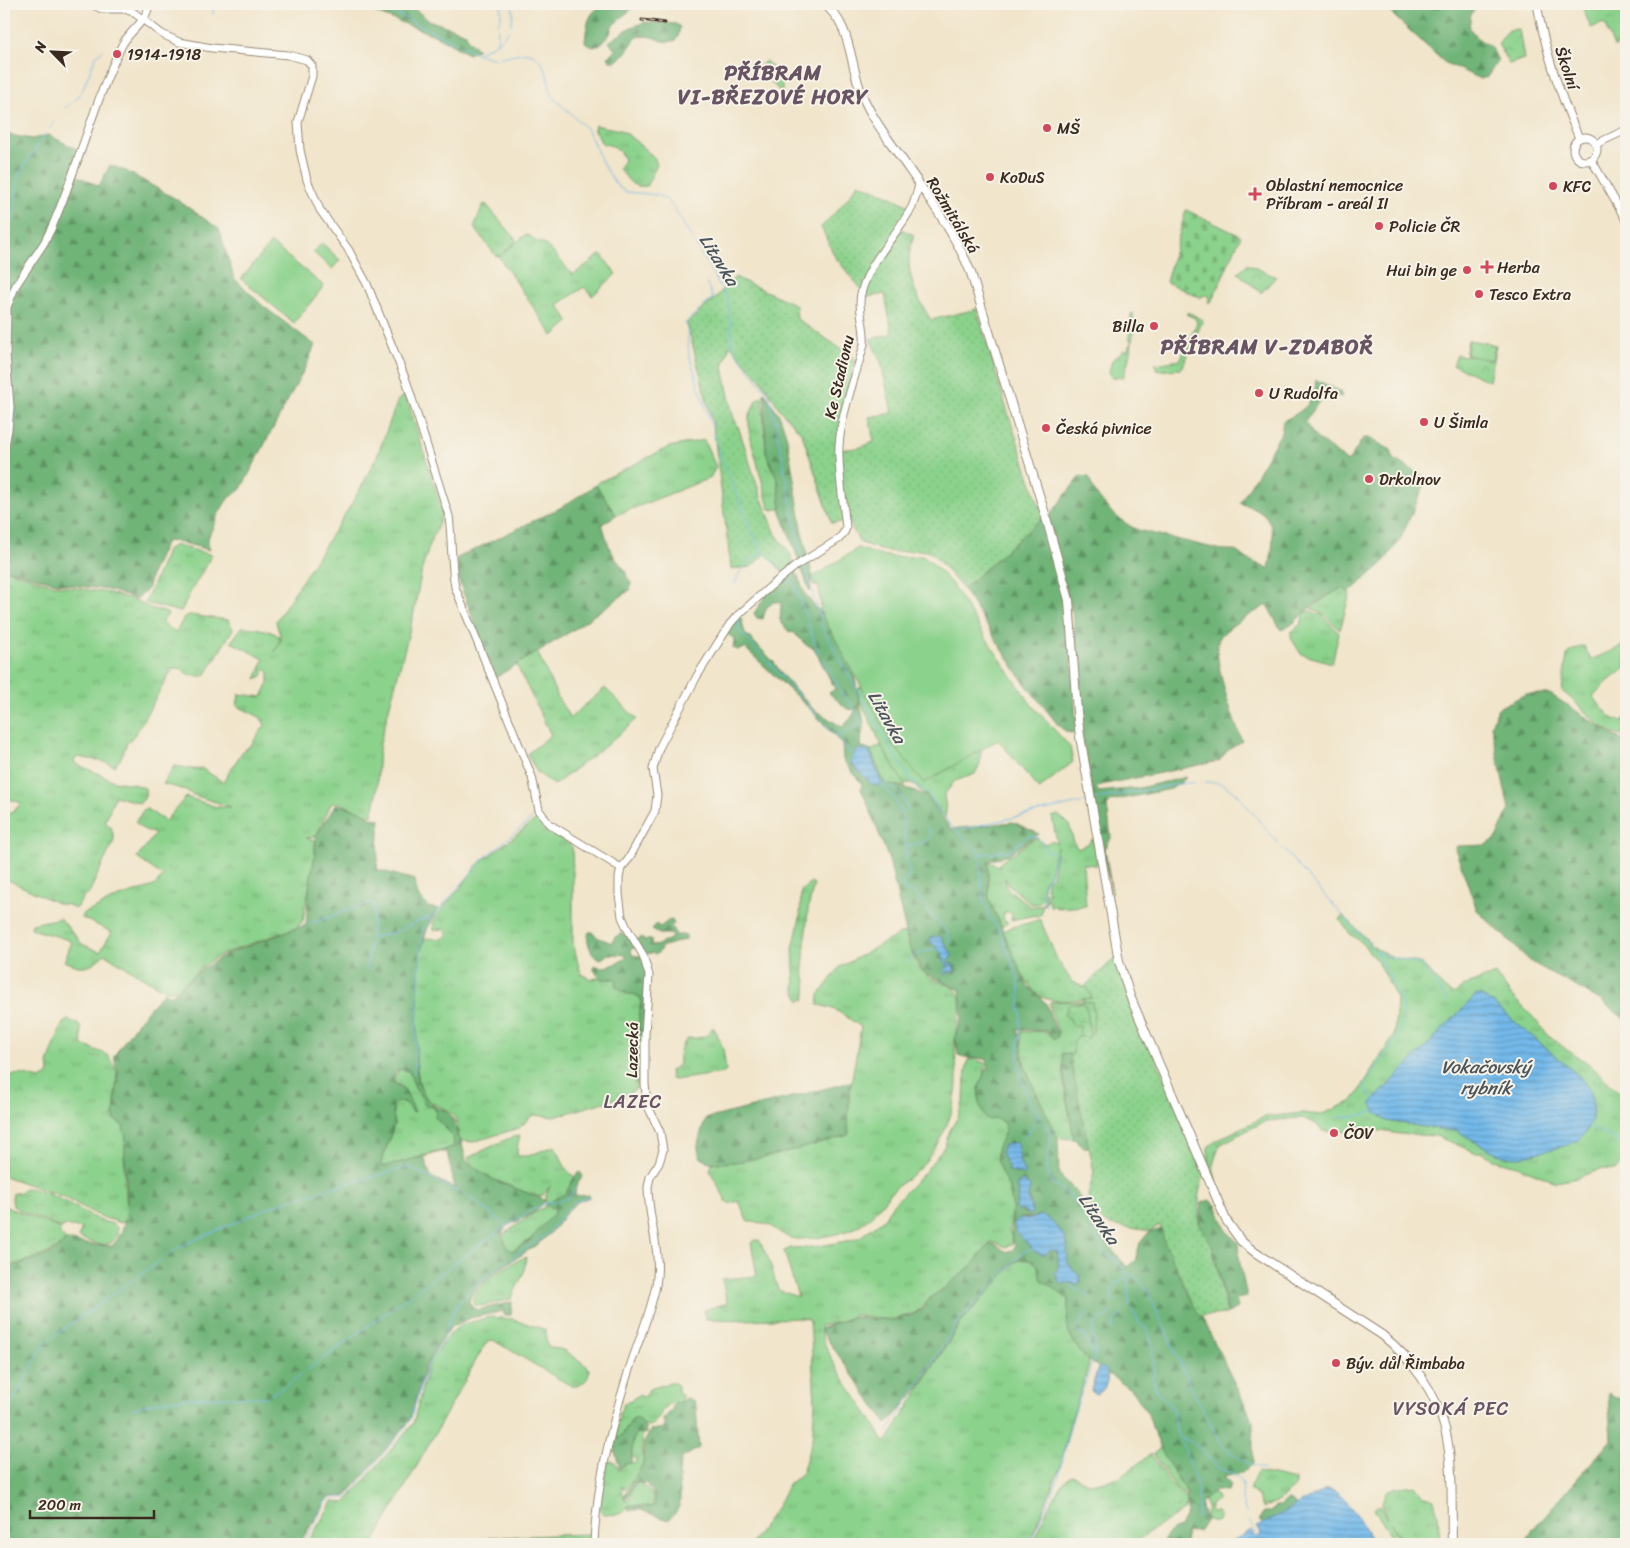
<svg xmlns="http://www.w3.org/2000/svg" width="1630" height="1548" viewBox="0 0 1630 1548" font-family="Sriracha,sans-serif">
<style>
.grass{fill:url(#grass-tufts);stroke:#637e55;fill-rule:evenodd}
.forest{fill:url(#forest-firs);stroke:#566f4b;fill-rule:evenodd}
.wetland{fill:url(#wetland-marsh);stroke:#637e55}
.cemetery{fill:url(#cemetery-stones);stroke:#637e55}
.park{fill:url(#park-crowns);stroke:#637e55}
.garden{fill:url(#garden-dots);stroke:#637e55}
.pitch{fill:#8bd28c;stroke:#637e55}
.water{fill:url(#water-rules);stroke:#577284}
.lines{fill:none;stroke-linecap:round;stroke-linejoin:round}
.stream{stroke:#73b9ea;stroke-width:1}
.secondary-casing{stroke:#968874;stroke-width:9}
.primary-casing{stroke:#968874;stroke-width:10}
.secondary{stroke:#fff;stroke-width:7}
.primary{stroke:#fff;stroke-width:8}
.rail-casing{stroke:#3b2a1e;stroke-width:3}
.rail{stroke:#f7f3e8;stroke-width:1;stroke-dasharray:4;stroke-linecap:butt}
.poi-dot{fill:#d1495b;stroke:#f7f3e8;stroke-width:2}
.labels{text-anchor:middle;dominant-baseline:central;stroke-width:4;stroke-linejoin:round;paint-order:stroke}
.poi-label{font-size:16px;fill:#3b2a1e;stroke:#f7f3e8;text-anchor:start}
.street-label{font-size:16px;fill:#3b2a1e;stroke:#f7f3e8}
.water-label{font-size:18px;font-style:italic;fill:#4c555b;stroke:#f7f3e8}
.quarter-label{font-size:19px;letter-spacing:1px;fill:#685462;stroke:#f7f3e8}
.district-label{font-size:21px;font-weight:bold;letter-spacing:1px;fill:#685462;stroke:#f7f3e8}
</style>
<defs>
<pattern id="grass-tufts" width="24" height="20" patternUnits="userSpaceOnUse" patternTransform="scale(1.25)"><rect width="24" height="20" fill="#8bd28c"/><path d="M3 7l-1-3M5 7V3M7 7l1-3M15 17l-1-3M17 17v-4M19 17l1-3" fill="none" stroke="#79b478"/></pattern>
<pattern id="forest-firs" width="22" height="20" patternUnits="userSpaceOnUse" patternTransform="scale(1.25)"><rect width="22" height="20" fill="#70b478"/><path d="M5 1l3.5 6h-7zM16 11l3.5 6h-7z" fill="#5d9362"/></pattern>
<pattern id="wetland-marsh" width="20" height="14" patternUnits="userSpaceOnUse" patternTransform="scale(1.25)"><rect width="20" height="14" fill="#8bd28c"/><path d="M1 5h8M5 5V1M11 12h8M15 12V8" fill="none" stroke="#79b478"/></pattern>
<pattern id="cemetery-stones" width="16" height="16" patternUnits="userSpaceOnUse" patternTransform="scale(1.25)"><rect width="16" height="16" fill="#8bd28c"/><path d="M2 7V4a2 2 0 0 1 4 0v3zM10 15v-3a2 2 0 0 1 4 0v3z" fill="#79b478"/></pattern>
<pattern id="park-crowns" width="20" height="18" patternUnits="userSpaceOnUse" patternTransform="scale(1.25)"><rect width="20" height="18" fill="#8bd28c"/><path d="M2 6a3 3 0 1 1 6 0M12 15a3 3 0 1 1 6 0" fill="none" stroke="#79b478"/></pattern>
<pattern id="garden-dots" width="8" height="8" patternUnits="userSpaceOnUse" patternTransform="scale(1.25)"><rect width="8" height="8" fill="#8bd28c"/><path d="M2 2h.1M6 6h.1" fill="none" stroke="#79b478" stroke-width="1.8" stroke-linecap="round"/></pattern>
<pattern id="water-rules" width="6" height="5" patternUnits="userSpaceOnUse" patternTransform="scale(1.25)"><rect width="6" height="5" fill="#73b9ea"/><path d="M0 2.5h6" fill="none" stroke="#6097bd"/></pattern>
</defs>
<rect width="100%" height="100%" fill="#f7f3e8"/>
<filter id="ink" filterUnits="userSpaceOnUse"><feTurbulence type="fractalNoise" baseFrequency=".02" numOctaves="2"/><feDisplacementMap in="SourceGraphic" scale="10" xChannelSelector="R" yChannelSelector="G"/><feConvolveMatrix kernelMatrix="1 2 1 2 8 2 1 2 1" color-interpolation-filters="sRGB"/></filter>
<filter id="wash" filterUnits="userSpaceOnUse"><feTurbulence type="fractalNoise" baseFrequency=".0096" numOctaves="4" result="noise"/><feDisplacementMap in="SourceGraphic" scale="20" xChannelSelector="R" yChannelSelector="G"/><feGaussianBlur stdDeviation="1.12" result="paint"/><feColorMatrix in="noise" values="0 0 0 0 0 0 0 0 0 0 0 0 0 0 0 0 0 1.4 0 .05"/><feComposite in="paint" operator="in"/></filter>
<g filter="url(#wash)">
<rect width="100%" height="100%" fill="#f1e5cb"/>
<g class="grass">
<path d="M1581 4H1606L1608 7 1617 4H1626V33L1621 35 1624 43 1614 47 1604 23 1591 28Z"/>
<path d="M595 125 620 130 626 133 654 157 657 164 647 186C629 188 630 180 619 169L624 160C619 148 615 145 602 144L594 128Z"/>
<path d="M486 204 515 238 516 241 501 255 496 256 474 227 483 205Z"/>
<path d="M525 235 530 236 537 242 543 243 552 251 573 275 601 254 616 274 592 296 584 287 558 305 569 322 553 336 499 257Z"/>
<path d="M1188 312 1203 320 1183 366 1180 369 1157 371 1155 364 1180 360 1197 323 1195 318 1188 315Z"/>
<path d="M1133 313C1135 336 1130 357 1123 378L1112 377 1109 372 1112 360 1124 350 1127 351 1132 340 1129 339 1131 314Z"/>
<path d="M403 396 407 399 409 405 442 510 441 519 431 541 422 569 413 617 380 743C376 766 380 792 372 814L369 815 337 802 331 804 316 836 306 838 315 840V855L303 921 298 927 225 953 211 961 194 974 178 989 165 991 105 954 90 966H78L64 961 72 942C59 935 42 934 31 928L32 924 60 918 82 944 100 952 112 932 82 918 83 914 119 897 154 886 163 876 137 858 155 834 143 829 135 822 145 808 165 821 186 797 217 807H231L193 795 186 790 163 784 174 766C184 766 191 771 201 768L223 782 242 752 251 745 265 725 260 717 237 706 239 694 262 697 269 682V673L265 668 262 676 256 679 264 659 231 642 242 627C252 627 271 630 279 636L280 640 275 652C285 634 279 638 276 621L349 508 364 482 377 456 398 400Z"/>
<path d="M762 396 766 453 777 478 781 508 773 510 769 508 749 432V417L756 400Z"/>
<path d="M704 440 716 467 710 478 616 515 596 485 597 483 669 447Z"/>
<path d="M176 545 212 555 190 593 181 612 145 603 168 549Z"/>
<path d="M4 569 54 585 110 593 137 601 148 607 167 613 168 615 161 622 176 632 185 616 190 615 228 620 233 629 205 676C199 676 191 676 187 673 180 669 179 667 171 671L136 733 127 743 120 760 114 766 105 762 78 757 74 760 75 763 114 781 133 784 145 788C146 794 145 799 140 803L115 796 105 822 111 827 114 838 113 845 107 855 88 895 84 896 78 906 74 909 69 905 59 904 8 880 4 881V802H5V807L11 814 21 803 13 800H4Z"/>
<path d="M1343 587 1350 594 1340 630C1331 622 1323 611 1311 609L1326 597Z"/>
<path d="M1308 611 1322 615 1339 633 1332 663 1301 654 1291 638V632L1301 624 1304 614Z"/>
<path d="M1626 644V667C1618 674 1598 688 1593 697L1610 716 1614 719 1622 721 1626 718V737C1602 734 1582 706 1563 692L1562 690 1567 655 1573 650 1584 646 1591 660Z"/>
<path d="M537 651 558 698 570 718 605 688 637 719 608 744 554 785 537 772 527 754 551 735 516 664Z"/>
<path d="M863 686 981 751 980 764 975 774 955 781 944 795 946 811 945 818 926 795 911 783 901 784 889 766 883 748 857 694 858 689Z"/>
<path d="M1058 815 1069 824 1074 843 1078 849 1089 843 1093 838 1097 865 1083 864 1086 906 1056 908V906H1050L1049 900 1048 899 1042 907 1041 914 1036 917V915L1011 920 1012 914 1010 912H1005L1003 917 1004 920 1008 922 1002 927 989 900 988 862 1000 866 999 864 1002 861 1032 840 1037 838 1045 844 1051 841 1057 843 1052 817ZM1057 847 1052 876 1048 880 1046 887 1049 893 1042 905 1031 907 1006 887 1005 878 1008 884 1031 904C1039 905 1043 900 1047 893L1042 888 1045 880 1049 876Z"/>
<path d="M537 819 550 832 569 844 572 847 573 877V943L581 974 591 979 611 976 643 995 638 1083 636 1089 624 1096 554 1117 533 1115 519 1128 473 1142 463 1141 458 1138C457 1133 458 1127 457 1122 451 1106 431 1108 423 1093 419 1086 418 1075 417 1067 414 1047 417 1025 418 1005 419 984 416 958 424 939 434 936 440 944 447 935V931L444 929 434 930 433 922 442 909 461 887 477 865Z"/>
<path d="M811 882 814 884 808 909 803 969C806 979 808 988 805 999L800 1001 795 990 793 949 800 917 801 891Z"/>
<path d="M1343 915 1376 949 1393 957 1422 964 1445 989 1453 994 1458 991 1464 986 1495 974 1511 995 1532 1016 1545 1032 1567 1050 1589 1064 1623 1096 1626 1106V1153C1620 1158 1621 1165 1616 1170L1601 1169 1573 1179 1556 1182 1517 1166 1493 1160 1483 1152H1474L1436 1136 1400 1134 1374 1130 1338 1132 1322 1131 1316 1124 1302 1118 1266 1121 1254 1127 1223 1143 1218 1149 1213 1165 1216 1182C1209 1170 1208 1161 1208 1147L1217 1140 1264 1117 1303 1113 1320 1115 1353 1101 1394 1035 1397 999 1377 961 1360 941 1350 934 1340 920ZM1476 995 1493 1004 1579 1076 1589 1089 1592 1098 1502 1156 1470 1139 1457 1130H1445L1387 1121 1375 1111 1457 1015Z"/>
<path d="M1040 919 1057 959 1072 982 1087 988 1092 998C1077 999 1056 1004 1042 997 1026 990 1010 948 1003 931 1016 924 1027 925 1040 919Z"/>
<path d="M906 933C909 949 916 970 931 978 939 982 947 984 954 988 968 1001 955 1024 955 1039 954 1057 959 1075 956 1093 952 1120 937 1150 918 1170 909 1178 899 1184 891 1193 880 1204 872 1220 856 1227 841 1235 814 1239 797 1239 784 1239 777 1228 766 1224 761 1222 753 1223 747 1221L739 1201 728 1204 710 1171 712 1164 768 1157 848 1135 849 1095 861 1027C845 1016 837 1008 818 1005L819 995 840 967 900 934Z"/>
<path d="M1092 1001 1094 1013 1093 1033 1088 1038 1074 1041 1073 1055 1062 1053 1064 1086 1074 1139 1058 1138C1043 1106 1018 1067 1021 1031L1046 1032 1054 1039 1058 1037C1058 1024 1049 1010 1050 1002Z"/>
<path d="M68 1020C88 1026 78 1031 83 1045L108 1055 117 1070 114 1119 123 1126 126 1137 124 1168 127 1213 124 1222 121 1223 101 1217 64 1197 4 1176V1078C17 1071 27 1076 40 1079L48 1075 49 1071 48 1063 60 1030 63 1023Z"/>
<path d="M712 1028H714L723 1048 726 1071 724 1073 674 1080 671 1079 670 1071 679 1065C678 1053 680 1047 688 1038H698L708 1035Z"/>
<path d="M973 1059 985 1063 987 1066 979 1087V1104L1003 1122 1006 1129 997 1150V1161L1006 1179 1010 1193 1013 1210 1009 1230 1013 1242 1012 1245 1005 1247 996 1243H990L973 1264 946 1287 930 1298 922 1308 914 1313 892 1320 855 1315 840 1322 820 1326C825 1363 867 1406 884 1442L887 1441 961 1322 1015 1262C1022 1259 1030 1258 1037 1264L1059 1292 1068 1299 1067 1329 1079 1351 1088 1360 1089 1365 1069 1427 1061 1465 1030 1541 1028 1544H751L777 1507 788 1485 802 1473 812 1440 815 1403 810 1322 808 1319 802 1318 745 1320 705 1319 704 1310 727 1303 722 1279 757 1276 751 1243 755 1240H759L769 1260 778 1290 798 1297 784 1251 791 1248 814 1247 852 1240 860 1237 884 1219 892 1205 924 1173 944 1147 950 1130 958 1117 964 1099 965 1078 968 1060Z"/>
<path d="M400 1069 409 1071 415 1087 426 1105 433 1106 443 1126 453 1136 454 1146 445 1150 386 1167 382 1166 381 1163 394 1125 393 1106 397 1102H405L413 1113 401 1086 395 1084 393 1079Z"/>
<path d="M520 1135 518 1143 517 1154 519 1156H528L554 1146C564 1158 561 1168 576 1178 564 1198 552 1219 535 1236 528 1242 519 1246 512 1251L507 1248 503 1239 505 1233C519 1225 530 1214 545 1207L546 1195 550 1186 542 1196H536C518 1189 474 1177 468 1158L507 1139Z"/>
<path d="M25 1188C47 1189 77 1209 97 1219 104 1223 113 1222 118 1228 117 1232 116 1237 114 1240 106 1250 87 1241 78 1237L82 1229 67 1226 62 1228 21 1211 13 1206 12 1199 13 1193 21 1192Z"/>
<path d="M4 1206 61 1229 60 1234 66 1240C47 1259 27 1259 4 1268Z"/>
<path d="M526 1257 524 1272 511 1299 481 1306 474 1305C469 1286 511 1263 526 1257Z"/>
<path d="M490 1317 512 1319 544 1329 546 1330V1342L548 1346C553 1349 558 1348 563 1350 571 1354 577 1359 584 1364 586 1366 588 1366 589 1369 591 1379 580 1388 571 1386L493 1340 488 1341 483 1348 373 1544H307L333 1501 344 1503 347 1501 413 1424 429 1362 447 1338 453 1331 461 1325Z"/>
<path d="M670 1383H675L678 1386V1392L682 1395 681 1402 668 1404C658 1413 653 1439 638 1418H633L621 1436 619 1438 616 1436 619 1414 624 1404 639 1395 643 1397 646 1396 649 1389Z"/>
<path d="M640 1432C644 1437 642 1441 642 1447 641 1452 644 1457 643 1463 641 1473 632 1482 625 1489L621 1486 625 1501 629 1500C630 1493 633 1487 639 1482L653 1494V1506L649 1507 630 1505 620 1514 604 1515 601 1512 600 1508 607 1462 614 1461 620 1470 625 1464 636 1462V1459L633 1458C630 1450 632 1435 640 1432Z"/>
<path d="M1161 1447 1167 1461 1186 1491V1496L1174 1486 1153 1453Z"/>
<path d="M1151 1454 1171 1485 1186 1498 1188 1502 1184 1511 1149 1532 1134 1544H1034C1039 1528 1057 1481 1072 1475L1090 1484 1119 1478Z"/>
<path d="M1259 1472 1291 1479 1295 1480V1486L1280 1500 1263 1508 1258 1496 1249 1490 1256 1474Z"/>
<path d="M1415 1485 1423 1496 1434 1500 1438 1515 1440 1544H1432L1433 1540 1429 1538 1427 1539 1426 1542 1429 1544H1404L1390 1522 1402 1544H1396L1374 1509 1379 1505 1386 1518H1387L1381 1504 1386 1492 1393 1488Z"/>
<path d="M1213 1490 1214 1494 1217 1496 1218 1500 1213 1503 1209 1509 1211 1512H1217L1220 1515V1519L1217 1522 1207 1520 1205 1517 1207 1507 1204 1501V1496Z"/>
<path d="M590 1534V1544H485L487 1540 491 1537Z"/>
</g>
<g class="forest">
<path d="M359 4H409L428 20 466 33 467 38 478 49 468 54 437 36 379 14Z"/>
<path d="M605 4H637L612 26 610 34 600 45 593 47 585 42C587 25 587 12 605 4Z"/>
<path d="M1381 4H1426L1433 8 1443 4H1482L1471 13 1469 28 1480 40 1492 48 1498 61 1487 77 1480 79 1444 62Z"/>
<path d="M646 22 676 24 680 27 678 37 675 41C671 41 666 42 662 41 652 37 648 35 637 37L623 56 616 61H610L608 57 615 49 609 42 631 27Z"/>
<path d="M4 134 32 139 49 135 78 150 71 173 99 186 110 165 126 171 176 199 219 229 234 278 263 306 315 345 307 364 241 489 227 500 219 513 208 538 209 550 180 542 166 541 152 572 147 590 136 599 109 590 56 583 4 568Z"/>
<path d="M1316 380 1340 391 1342 397 1326 394 1322 397 1305 422 1315 437 1348 462 1363 438H1369L1391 450 1394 459 1427 479 1400 540 1382 564 1349 593 1343 588C1330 593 1317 602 1306 611 1296 620 1294 625 1281 630L1267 605C1253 614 1230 624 1220 637 1209 652 1235 724 1242 741L1227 751 1219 761 1101 785 1096 788 1099 792 1139 788 1186 777 1183 781 1171 789 1111 801 1107 806 1111 838 1105 849 1112 894 1106 868 1082 736 1074 620 1049 521 1050 515 1080 476 1089 477C1094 499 1118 521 1138 530L1222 550H1234L1249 560 1269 569C1272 551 1278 526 1262 513 1256 508 1247 506 1240 503L1281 433 1283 421C1303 411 1315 403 1316 380Z"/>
<path d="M764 392 780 416 787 438 804 540 812 574 810 592 780 509 781 508 777 478 766 453Z"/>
<path d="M596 485 616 515 602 524 609 546 615 558 625 570 627 577 631 583 630 590 570 632 495 678 459 581 457 558 560 508Z"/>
<path d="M1043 517 1067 598 1077 732C1070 735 1065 731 1059 726L1023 681 963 589Z"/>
<path d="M794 566 805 594 832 628 853 670 864 723 860 746 872 750 886 783 926 795 951 829 1013 822 1039 834 1008 854 988 862 989 899 1027 985 1046 1003 1058 1036 1054 1039 1047 1031 1017 1029 1022 1048 1024 1066 1058 1138 1059 1174 1074 1189 1103 1231 1115 1253 1127 1267 1135 1261 1140 1243 1149 1232 1163 1229 1194 1301 1253 1421V1464L1242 1473 1223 1477 1230 1484 1228 1491 1215 1490 1202 1502 1201 1509 1206 1520 1199 1531 1187 1532 1185 1544H1170L1171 1542 1163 1540 1173 1529 1180 1527 1187 1513V1492L1167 1461 1154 1433 1148 1414 1133 1391 1088 1360 1079 1351 1067 1329 1068 1299 1043 1281 1040 1277 1038 1266 1033 1261 1022 1259 1010 1264 1002 1277 961 1322 917 1390 887 1424 820 1329 852 1317 892 1320 912 1315 923 1309 930 1298 946 1287 973 1264 984 1250 991 1244 996 1245 1007 1252 1013 1250 1015 1246C1009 1234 1012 1224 1012 1211 1013 1205 1011 1198 1010 1192 1007 1182 997 1166 997 1159 996 1148 1002 1139 1006 1129L1003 1122 997 1119 988 1120C975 1108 976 1080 989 1068L986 1059 968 1058 958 1055 955 1037 962 1017 960 990 923 972 910 949 889 860 867 802 861 789 862 784 843 760 842 744 812 711 745 648 738 650 733 648 734 638 725 633 734 617 741 618 745 633 774 662 782 675 813 709 842 727 851 718 856 710 847 709 829 693 835 689 814 648 806 645 793 632 790 633 780 621 781 602H773L766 608 763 619 757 618 754 613 765 597 767 590ZM868 751 881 782 879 786C869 782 862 774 853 766ZM937 936 941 937 952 955 947 962 956 972 953 973 949 971 946 975 944 974 950 965 943 958 942 952 930 942ZM1017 1142 1020 1163 1025 1174 1020 1175 1010 1171 1004 1145ZM1023 1181 1028 1194 1032 1211 1026 1214 1016 1208 1019 1192 1017 1184ZM1037 1216 1048 1218 1051 1223 1061 1231 1065 1239 1068 1263 1080 1277V1282L1076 1285 1068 1282 1060 1283 1056 1276 1059 1266 1057 1251 1050 1250 1039 1253C1022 1238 1021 1243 1022 1217L1032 1218Z"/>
<path d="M1526 694H1550L1626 743V1020L1600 1000 1531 962 1477 910 1455 849 1457 846 1486 845 1496 839 1509 809 1491 725 1498 708Z"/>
<path d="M336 804 361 811 372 818 380 819 377 868 379 870 415 880 417 894 428 907 439 909 427 929 420 954 416 1057C416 1071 418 1092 430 1102 434 1106 438 1108 444 1110 454 1115 456 1127 458 1138L461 1140 466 1161 490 1178 545 1200C537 1214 520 1220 506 1226L502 1234 507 1248 512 1251 528 1242 556 1211 546 1204 565 1194 576 1175 580 1172 583 1176 576 1186 575 1196 589 1195 590 1197C586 1199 580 1200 576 1203 564 1212 557 1228 545 1238 526 1255 475 1278 469 1302L472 1307 477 1310 512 1302 511 1315H504V1311L470 1318 451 1327 440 1342 425 1367 410 1420 346 1496 329 1497 299 1544H4V1271C20 1260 42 1261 57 1249 60 1246 63 1243 66 1240L93 1245 112 1246C139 1217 120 1172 126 1137L123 1126 114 1118 118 1071 114 1056 138 1021 164 992 171 996 194 975 226 954 306 925 310 880 315 855 316 836ZM400 1069 409 1071 415 1087 426 1106 434 1107 436 1110 435 1117 453 1136 454 1146 445 1150 386 1166H382L381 1163 394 1125 393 1106 397 1102H405L414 1113 415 1112 405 1090 395 1084 393 1079 395 1073ZM440 1152H447L455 1188 431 1177 424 1157Z"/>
<path d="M672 920 674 924 671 926 676 935H686V939L661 947 660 951 656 955 652 953 644 954 640 946 631 949 632 955 642 956 646 970 643 1084 635 1083 636 1045 641 998 633 994H627L615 986 617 981 615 979H601L594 970V965C606 970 616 964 626 958V955L609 954 601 959 595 957C590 949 585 941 589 932H593L597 937 612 943 615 937 622 933 633 942 642 937 644 941 652 939 651 944 656 946 672 938 671 934H659L652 929 656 924 660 927 668 921Z"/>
<path d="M1092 1002 1094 1003 1096 1033 1070 1062 1092 1145 1084 1148 1074 1139 1065 1087 1062 1053 1073 1055 1074 1041 1078 1036 1088 1038 1093 1033 1094 1013Z"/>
<path d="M851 1082 849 1095 848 1135C826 1141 711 1178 700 1156 694 1145 703 1130 705 1119Z"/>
<path d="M1209 1200 1216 1205 1227 1231 1238 1243 1240 1264 1247 1297 1236 1299 1238 1308 1228 1313 1214 1252 1199 1226 1202 1203Z"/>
<path d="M1608 1393 1626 1402V1544H1525L1533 1529 1611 1440Z"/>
<path d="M687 1398 694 1401 696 1406 699 1448 682 1458C681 1463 679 1468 679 1473 678 1493 687 1505 668 1520L641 1510H629L628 1506 630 1505 649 1507 655 1505 653 1491 649 1488 646 1483 641 1484 639 1482 634 1485 625 1501 624 1496 643 1464 644 1443 651 1430 665 1428 663 1419 672 1410 674 1403 681 1402 684 1399Z"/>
<path d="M634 1418H638L645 1427 646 1434 637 1433 633 1440 631 1463 625 1464 620 1468 614 1449 611 1451 617 1437 619 1438 621 1436Z"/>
<path d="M1287 1500 1292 1501 1295 1504 1294 1508 1286 1510 1284 1516 1278 1519 1274 1517 1272 1522 1267 1526 1259 1521V1519L1264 1512H1271L1275 1506H1280Z"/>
</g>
<path class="wetland" d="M1076 1003H1083L1087 1010 1090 1035 1082 1050 1079 1042 1080 1025 1073 1026 1070 1018 1064 1015 1068 1005Z"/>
<path class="cemetery" d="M1186 210 1241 236 1211 303 1208 302 1210 297 1205 295 1202 296 1201 298 1166 282Z"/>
<g class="park">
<path d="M1519 29 1524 59 1509 64 1498 44 1508 30Z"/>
<path d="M766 61 782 78V94L759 67Z"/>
<path d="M1247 264 1276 277 1261 293 1238 273Z"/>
<path d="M1468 340 1496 345 1489 381 1453 365 1457 355 1465 356Z"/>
<path d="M881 745 906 787 885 784 871 751Z"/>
</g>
<g class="garden">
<path d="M858 183 892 197 911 207 899 228 914 235C902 267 914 293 931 320L977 309 1007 410 1043 517 963 589 932 553 921 550 895 552 880 550 859 542 849 521 832 523 802 434 781 411 761 380 730 345 723 367 733 416 739 429 760 494 776 534 790 554 795 565 784 573 765 554 751 567 731 569 713 425 687 323 716 297 735 277C755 287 776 295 796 305L797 319 856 359 844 404 835 450 858 448 874 442 869 417 892 413 881 362 870 339 892 334 885 294 861 298 862 290 835 257 821 227C835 213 848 200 858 183Z"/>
<path d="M1115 958 1204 1175 1199 1193V1223L1212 1246 1227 1314 1199 1316 1165 1244 1160 1225 1150 1231 1144 1230 1110 1225 1103 1221 1091 1208 1088 1196 1094 1172 1070 1057 1071 1054H1073L1074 1041 1078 1036 1088 1038 1093 1033 1094 1013 1092 1002H1083V999L1092 998 1086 987V985Z"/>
</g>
<g class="pitch">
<path d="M271 243 324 286 294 323 241 279Z"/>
<path d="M322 243 340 260 332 269 313 252Z"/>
<path d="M1469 340 1495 345 1492 360 1466 355Z"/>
<path d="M858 548 879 555 894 557 922 556 930 561 951 583 992 647 1031 704 1070 747 1073 762 1039 789 998 740 924 783 892 743 819 609 821 608 819 586H814L812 576 816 575Z"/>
</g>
<g class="water">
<path d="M858 749 868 751 870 753 881 782 880 786 873 785 851 764 852 758Z"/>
<path d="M937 936 941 937 951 953 952 956 947 962 953 964 955 973 949 971 946 975 944 974 946 967H949V965L945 963 942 953 930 941 931 938Z"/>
<path d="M1476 995 1482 996 1494 1004 1579 1076 1589 1089 1593 1104 1592 1119 1584 1134 1577 1141 1565 1146 1520 1157 1502 1156 1470 1139 1457 1130H1445L1387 1121 1378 1114 1370 1104Z"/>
<path d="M1018 1142 1020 1163 1025 1174 1022 1175 1010 1171 1001 1153 1004 1145Z"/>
<path d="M1023 1181 1030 1186 1028 1197 1032 1213 1030 1215 1023 1211H1018L1016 1209 1019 1192 1017 1184Z"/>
<path d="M1041 1215 1048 1218 1064 1235 1067 1245 1068 1263 1081 1278 1078 1285 1068 1282 1063 1284 1060 1283 1055 1273 1059 1266 1057 1251 1050 1250 1046 1255C1032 1254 1025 1239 1016 1232L1014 1224C1019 1215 1024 1220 1033 1218 1036 1217 1038 1216 1041 1215Z"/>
<path d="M1100 1367 1106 1369C1110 1378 1106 1390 1097 1394L1092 1392 1091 1390 1098 1368Z"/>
<path d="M1328 1489C1347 1493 1364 1528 1374 1544H1227L1252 1530 1255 1536 1258 1538 1261 1534 1257 1527 1324 1490Z"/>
</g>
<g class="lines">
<g class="stream">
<path d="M377 4 476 53C482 55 488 58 495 58 513 57 530 44 542 63 549 74 548 86 553 97L587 129 604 166 617 186 626 192 658 195 666 199 674 208 728 300 733 349 766 391 770 399 775 419 798 540 803 558"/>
<path d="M213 14V4"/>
<path d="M498 24 501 18V4"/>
<path d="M511 25 513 14 512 4"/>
<path d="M497 43 498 29"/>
<path d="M478 52C490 47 501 42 509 30"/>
<path d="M65 108 79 96 82 91 96 56 103 50"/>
<path d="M49 129 54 122"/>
<path d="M4 240 15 209 18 175 45 134"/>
<path d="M707 284 712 295V299L685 323 687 327 689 355 712 428"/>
<path d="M10 343 11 352"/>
<path d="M713 432 721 458 760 549 783 571"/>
<path d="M4 466 13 434 15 422 11 359"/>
<path d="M804 564 824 631 896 757 915 784 927 793 950 825 978 850 981 863V880L983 900 991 920 999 931 1013 964 1019 984 1021 1015 1018 1059 1020 1074 1029 1100 1049 1131 1051 1139 1047 1163 1048 1173 1052 1183 1068 1194 1074 1200 1088 1220 1106 1254 1117 1261 1127 1274 1130 1308 1136 1316 1139 1323 1146 1328 1150 1336 1153 1350 1154 1384 1157 1391 1172 1407 1177 1433 1180 1437 1197 1445 1217 1467 1238 1477 1243 1484 1242 1500 1246 1513"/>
<path d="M787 577 794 583 816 646 842 694 853 707 859 717V723L857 726 838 737 853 757"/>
<path d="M735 584C738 569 750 562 762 552"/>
<path d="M738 619 739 630 837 737"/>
<path d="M881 782C888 787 896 788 902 796 905 801 905 807 910 811"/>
<path d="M881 785 897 801 904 826 906 860 909 868V877L903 882 904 889 907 891H913L931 915 947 932 950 941 946 945"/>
<path d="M1095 799 1186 783 1212 782 1223 784 1236 793 1278 843"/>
<path d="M958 830 1088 801"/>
<path d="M906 846 925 842 931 838 932 833 927 828"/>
<path d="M1282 848 1377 953 1423 965 1447 1001"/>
<path d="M979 854 996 853 1001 850 1009 852 1028 836C1039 836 1042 841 1047 851L1053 853 1055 856 1049 877 1044 884 1043 892 1046 906"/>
<path d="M309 924 372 902 374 904 371 938 396 932 425 918H430"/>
<path d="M908 963 915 955 938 948"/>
<path d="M366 971 371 940"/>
<path d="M414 1074 421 940 423 929 483 859 538 814"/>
<path d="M1375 1099 1365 1089 1366 1083C1382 1059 1412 1030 1400 999 1394 984 1385 968 1377 953"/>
<path d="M1337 1117H1355L1375 1111"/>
<path d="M1034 1124 1038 1116"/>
<path d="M1587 1125 1626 1145"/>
<path d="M1023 1138 1033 1126"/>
<path d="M300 1197 408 1167 471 1198 507 1226C518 1219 530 1210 542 1205 557 1198 567 1206 576 1187"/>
<path d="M1128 1274C1138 1278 1143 1283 1148 1292L1191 1387 1220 1442 1230 1452 1248 1464 1264 1469"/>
<path d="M1067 1280 1071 1286 1092 1298"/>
<path d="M1115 1284 1127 1277"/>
<path d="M1112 1287 1113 1302"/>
<path d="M1087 1312C1084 1315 1077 1328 1077 1332L1084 1335 1094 1355"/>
<path d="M1112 1331 1114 1321 1122 1314"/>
<path d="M271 1394 284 1387 506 1226"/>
<path d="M132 1409C173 1394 223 1398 267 1397"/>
<path d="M4 1417 46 1342 179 1247 272 1206 296 1198"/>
<path d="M888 1431 960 1319 991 1287 1017 1258 1025 1251 1034 1249"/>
<path d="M1180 1438C1188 1460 1206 1496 1196 1519"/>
<path d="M1249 1521 1259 1537"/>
<path d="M303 1544 327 1501C334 1495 341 1500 348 1497L410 1421 427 1366 443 1341 449 1319 458 1304 481 1280 547 1234 573 1203 589 1197"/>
<path d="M1030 1544 1058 1478 1071 1423 1095 1355 1096 1348 1092 1334 1095 1323 1099 1319 1106 1318 1113 1310"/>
</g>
</g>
</g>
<g filter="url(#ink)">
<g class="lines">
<g class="secondary-casing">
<g id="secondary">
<path d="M91 4 102 9H125L133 12 162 34 179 42 212 48 288 55 307 60 312 66V76L298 122 300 150 307 180 320 210 348 249 367 284 407 383 449 516C452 540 451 564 455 587L532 777 539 810 549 824 621 868"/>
<path d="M1537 4C1545 51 1560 95 1579 138"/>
<circle cx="1585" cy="149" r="12"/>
<path d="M1596 144 1626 130"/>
<path d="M1591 159 1626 220"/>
<path d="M4 450 8 429 10 407 6 355 7 307 16 285 44 243 51 229C78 169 93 104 122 45 130 30 147 22 149 4"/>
<path d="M594 1544C596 1487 610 1430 627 1376 636 1346 650 1316 656 1285 662 1252 648 1220 648 1187L650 1177 659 1163 663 1150 660 1132 647 1104 645 1084V1034L649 975 643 955 627 928 622 917 619 894V878L621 868 628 860 655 811 657 795 653 769 659 748 697 676 730 624 737 616 772 585 797 565 839 539 845 531 846 527C843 500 838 472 839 446 841 413 856 376 864 344 866 326 856 307 862 290 871 259 897 235 912 207 915 200 917 192 919 185"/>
</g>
</g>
<g class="primary-casing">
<path id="primary" d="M824 4C853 26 849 66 863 97 871 116 883 132 895 149 922 189 953 228 971 273L1045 514 1069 600 1077 712 1080 736 1119 961 1130 996 1226 1220 1241 1241 1256 1253 1382 1335C1412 1359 1436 1392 1445 1429 1454 1466 1451 1507 1452 1544"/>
</g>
<use href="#secondary" class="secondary"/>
<use href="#primary" class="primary"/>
<g class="rail-casing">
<path id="rail" d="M642 20 665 23"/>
</g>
<use href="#rail" class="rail"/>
</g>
</g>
<g class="poi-dot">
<circle cx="117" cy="54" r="5"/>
<circle cx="1047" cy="128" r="5"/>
<circle cx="990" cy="177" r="5"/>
<circle cx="1553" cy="186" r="5"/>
<path d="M1252.5 186.5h5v5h5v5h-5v5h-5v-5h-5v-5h5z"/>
<circle cx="1379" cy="226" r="5"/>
<path d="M1484.5 259.5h5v5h5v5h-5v5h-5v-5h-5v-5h5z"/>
<circle cx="1467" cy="270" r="5"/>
<circle cx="1479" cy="294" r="5"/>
<circle cx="1154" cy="326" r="5"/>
<circle cx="1259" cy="393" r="5"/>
<circle cx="1424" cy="422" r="5"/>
<circle cx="1046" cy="428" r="5"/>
<circle cx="1369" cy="479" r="5"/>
<circle cx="1334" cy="1133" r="5"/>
<circle cx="1336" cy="1363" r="5"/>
</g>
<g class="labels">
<g class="poi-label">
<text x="127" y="54">1914-1918</text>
<text x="1057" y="128">MŠ</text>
<text x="1000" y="177">KoDuS</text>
<text x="1266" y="185">Oblastní nemocnice<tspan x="1266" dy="18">Příbram - areál II</tspan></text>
<text x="1563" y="186">KFC</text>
<text x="1389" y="226">Policie ČR</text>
<text x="1497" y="267">Herba</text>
<text x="1457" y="270" text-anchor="end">Hui bin ge</text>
<text x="1489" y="294">Tesco Extra</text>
<text x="1144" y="326" text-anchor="end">Billa</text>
<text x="1269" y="393">U Rudolfa</text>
<text x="1434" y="422">U Šimla</text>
<text x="1056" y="428">Česká pivnice</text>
<text x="1379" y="479">Drkolnov</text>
<text x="1344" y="1133">ČOV</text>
<text x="1346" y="1363">Býv. důl Řimbaba</text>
</g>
<g class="street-label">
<text transform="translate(1567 68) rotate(72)">Školní</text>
<text transform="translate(953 215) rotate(59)">Rožmitálská</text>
<text transform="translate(839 377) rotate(-77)">Ke Stadionu</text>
<text transform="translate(632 1050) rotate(-89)">Lazecká</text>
</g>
<g class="water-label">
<text transform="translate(719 260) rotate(58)">Litavka</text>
<text transform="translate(887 717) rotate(60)">Litavka</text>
<text x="1486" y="1067">Vokačovský<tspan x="1486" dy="21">rybník</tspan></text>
<text transform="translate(1099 1219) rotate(56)">Litavka</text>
</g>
<g class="quarter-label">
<text x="633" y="1101">LAZEC</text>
<text x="1451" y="1408">VYSOKÁ PEC</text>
</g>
<g class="district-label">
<text x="773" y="73">PŘÍBRAM<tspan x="773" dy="24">VI-BŘEZOVÉ HORY</tspan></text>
<text x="1267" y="347">PŘÍBRAM V-ZDABOŘ</text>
</g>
</g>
<rect width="1630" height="1548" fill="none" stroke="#f7f3e8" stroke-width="20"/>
<g transform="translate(52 52) rotate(294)" stroke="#f7f3e8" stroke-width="4" paint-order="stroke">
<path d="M0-4L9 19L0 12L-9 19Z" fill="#3b2a1e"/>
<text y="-8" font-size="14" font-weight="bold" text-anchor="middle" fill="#3b2a1e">N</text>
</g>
<path d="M30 1510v8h124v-8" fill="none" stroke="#3b2a1e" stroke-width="2.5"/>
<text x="38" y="1510" font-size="15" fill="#3b2a1e" stroke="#f7f3e8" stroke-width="4" paint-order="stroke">200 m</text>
</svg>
